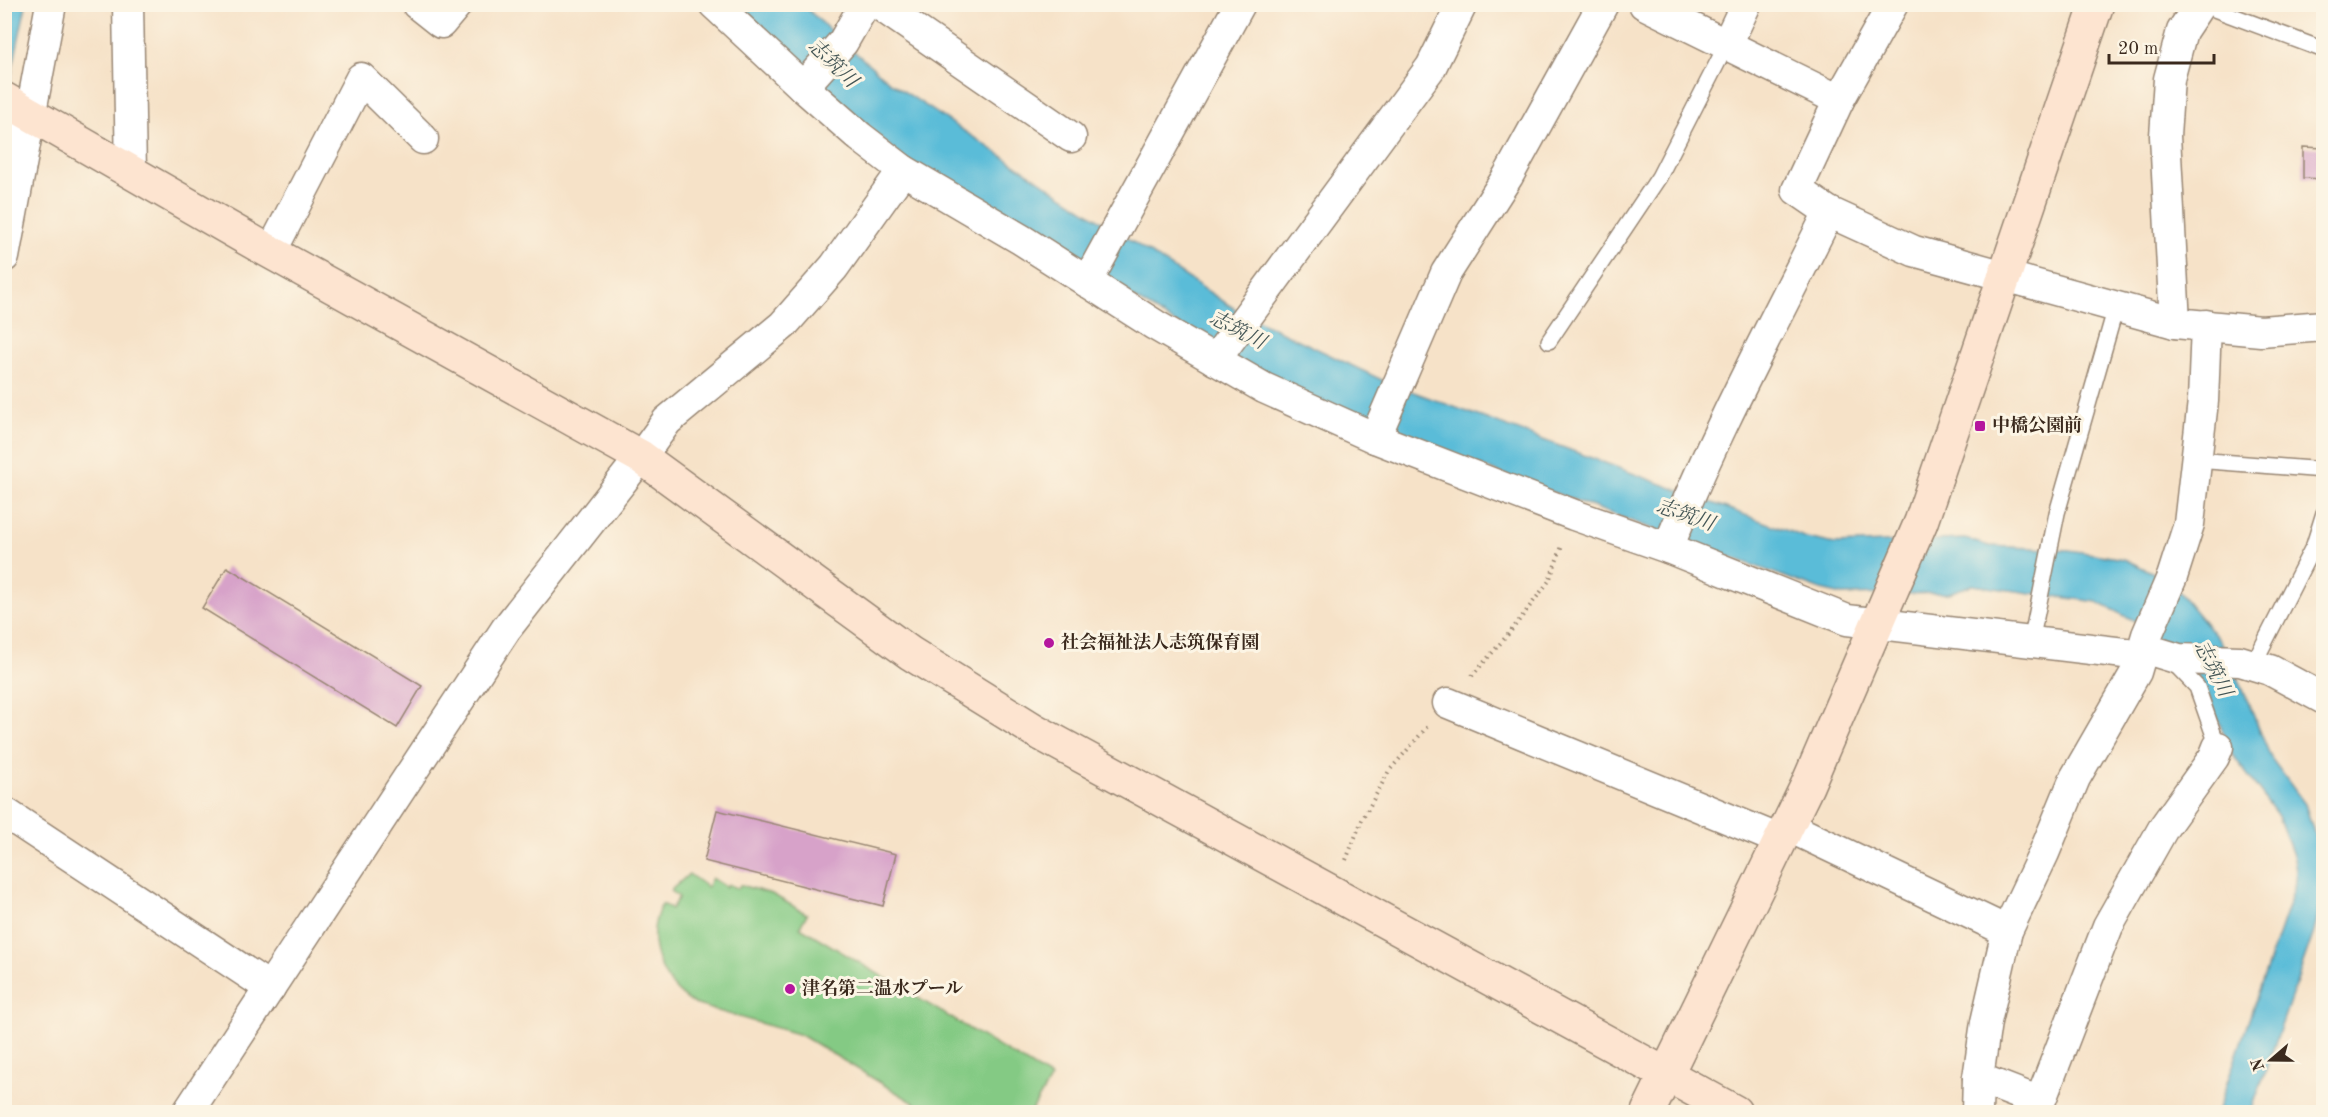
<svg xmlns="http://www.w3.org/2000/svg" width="2328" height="1117" viewBox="0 0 2328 1117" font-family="'Old Standard TT','Noto Serif JP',serif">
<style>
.green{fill:#84ca84;stroke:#607a51;stroke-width:1.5}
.water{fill:#5abcd8;stroke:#4a737b;stroke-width:1.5}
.building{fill:#d7a2c9}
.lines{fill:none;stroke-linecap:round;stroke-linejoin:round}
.lane-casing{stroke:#988673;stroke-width:18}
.street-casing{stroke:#988673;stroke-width:33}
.secondary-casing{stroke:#988673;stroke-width:36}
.path{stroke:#988673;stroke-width:4;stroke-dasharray:1.5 4.5;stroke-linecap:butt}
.lane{stroke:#fff;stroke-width:15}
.street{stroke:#fff;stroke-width:30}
.secondary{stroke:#fde4d0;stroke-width:33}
.poi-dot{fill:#b5179e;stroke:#fcf5e5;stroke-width:2}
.labels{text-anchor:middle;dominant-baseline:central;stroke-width:6;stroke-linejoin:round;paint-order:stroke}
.poi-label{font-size:18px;font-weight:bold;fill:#3b2a1e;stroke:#fcf5e5;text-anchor:start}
.water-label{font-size:20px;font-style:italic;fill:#445656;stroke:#fcf5e5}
</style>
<rect width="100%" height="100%" fill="#fcf5e5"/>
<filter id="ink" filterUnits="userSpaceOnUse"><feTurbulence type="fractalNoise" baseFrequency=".0167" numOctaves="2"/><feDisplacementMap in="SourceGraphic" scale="12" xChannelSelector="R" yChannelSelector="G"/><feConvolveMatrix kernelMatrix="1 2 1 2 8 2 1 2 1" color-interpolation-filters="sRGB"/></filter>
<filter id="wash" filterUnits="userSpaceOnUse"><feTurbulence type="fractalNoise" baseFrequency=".008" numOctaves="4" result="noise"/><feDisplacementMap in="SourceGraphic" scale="24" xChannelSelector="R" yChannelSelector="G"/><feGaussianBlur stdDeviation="1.35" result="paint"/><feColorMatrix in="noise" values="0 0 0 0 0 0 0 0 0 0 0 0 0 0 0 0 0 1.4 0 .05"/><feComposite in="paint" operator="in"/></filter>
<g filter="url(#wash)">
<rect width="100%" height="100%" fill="#f6e2c8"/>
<path class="green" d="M689 874 707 887 712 878 726 887 728 884 738 889 740 885 772 894 807 914 800 927 1051 1078 1031 1112H929L801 1035 694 1004C661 984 642 940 662 904L671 909 679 897 670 891Z"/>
<g class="water">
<path d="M5 5H26L5 104Z"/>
<path d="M726 5H803L837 37 891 83 1238 311 1384 381 1807 538 1835 544 1965 539 1989 546 2069 550 2124 559 2160 576 2176 588 2220 641 2237 675 2271 758 2305 804 2324 864 2323 894 2314 932 2251 1112H2217L2294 889 2296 870 2294 858 2278 816 2232 754 2210 700 2195 672 2139 623 2097 602 1972 585 1949 593 1842 595 1821 590 1368 425 1264 377 906 160Z"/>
</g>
<g id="blocks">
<g class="building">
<path d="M2303 147 2324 148V179L2303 178Z"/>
<path d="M227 567 422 686 397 728 202 608Z"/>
<path d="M717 810 896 854 883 906 704 861Z"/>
</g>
</g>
</g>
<g filter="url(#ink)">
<use href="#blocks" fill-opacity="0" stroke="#988673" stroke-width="1.5"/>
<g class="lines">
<g class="lane-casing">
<g id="lane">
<path d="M2201 4 2324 50"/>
<path d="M1549 341 1659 177 1727 44"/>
<path d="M2196 460 2324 470"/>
<path d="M2031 642 2057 513 2116 307"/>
<path d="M2171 660 2197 687 2218 747"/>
<path d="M2253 665 2314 545 2324 513"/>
</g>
</g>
<g class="street-casing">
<g id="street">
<path d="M128 4 131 173"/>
<path d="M417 4 441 23 457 4"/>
<path d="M714 4 803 87 860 137 903 170 1022 240 1155 325 1264 388 1375 438 1574 515 1668 548 1847 620 2141 655"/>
<path d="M878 4 1071 137"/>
<path d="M1644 4 1839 100 1797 190 1829 212 1914 251 2175 323 2261 331 2324 326"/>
<path d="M1727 44 1746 4"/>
<path d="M803 87 843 42 865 4"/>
<path d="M1839 100 1893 4"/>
<path d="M271 252 361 78 423 139"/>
<path d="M4 257 51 4"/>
<path d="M1087 282 1240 4"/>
<path d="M2175 323 2165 136 2169 79 2182 31 2200 4"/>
<path d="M1215 360 1431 67 1462 4"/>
<path d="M1375 438 1446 273 1508 176 1603 4"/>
<path d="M1668 548C1714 433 1774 323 1829 212"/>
<path d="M2143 648 2179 659 2240 661 2270 670 2324 699"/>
<path d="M1448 703 1780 840"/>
<path d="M4 812 270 988"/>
<path d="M1787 826 2007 931"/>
<path d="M1978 1078 2040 1102 2108 926 2164 827 2214 757 2218 747"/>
<path d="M188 1112 506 629 641 457 667 421 783 325 834 267 903 170"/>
<path d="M1977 1112 1978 1078 1986 1022 2007 931 2044 853 2075 778 2136 672 2147 635 2172 577 2189 524 2203 401 2206 325"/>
</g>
</g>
<g class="secondary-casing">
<g id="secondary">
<path d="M4 99 265 249 641 457 910 653 1034 730 1735 1112"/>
<path d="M1648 1112 1807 786 1921 522 2097 4"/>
</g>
</g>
<g class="path">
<path d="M1472 676 1511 631 1549 581 1562 546"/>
<path d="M1346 860 1362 820 1389 771 1427 727"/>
</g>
<use href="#lane" class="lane"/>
<use href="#street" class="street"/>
<use href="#secondary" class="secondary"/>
</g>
</g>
<g class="poi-dot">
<rect x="1974" y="420" width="12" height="12" rx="3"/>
<circle cx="1049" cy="643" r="6"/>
<circle cx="790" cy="989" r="6"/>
</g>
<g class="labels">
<g class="poi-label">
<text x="1992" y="426">中橋公園前</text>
<text x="1061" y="643">社会福祉法人志筑保育園</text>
<text x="802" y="989">津名第二温水プール</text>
</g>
<g class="water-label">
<text transform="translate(832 64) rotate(44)">志筑川</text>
<text transform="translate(1237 331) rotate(27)">志筑川</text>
<text transform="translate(1685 516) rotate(19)">志筑川</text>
<text transform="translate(2212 669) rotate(63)">志筑川</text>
</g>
</g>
<rect width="2328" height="1117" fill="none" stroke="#fcf5e5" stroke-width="24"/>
<g transform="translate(2271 1060) rotate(250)" stroke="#fcf5e5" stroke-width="4.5" paint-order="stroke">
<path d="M0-4.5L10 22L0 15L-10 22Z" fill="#3b2a1e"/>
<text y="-9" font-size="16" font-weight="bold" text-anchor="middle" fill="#3b2a1e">N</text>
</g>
<path d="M2109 54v9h105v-9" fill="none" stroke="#3b2a1e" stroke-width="3"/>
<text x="2118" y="54" font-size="18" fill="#3b2a1e" stroke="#fcf5e5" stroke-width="4.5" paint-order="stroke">20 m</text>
</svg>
